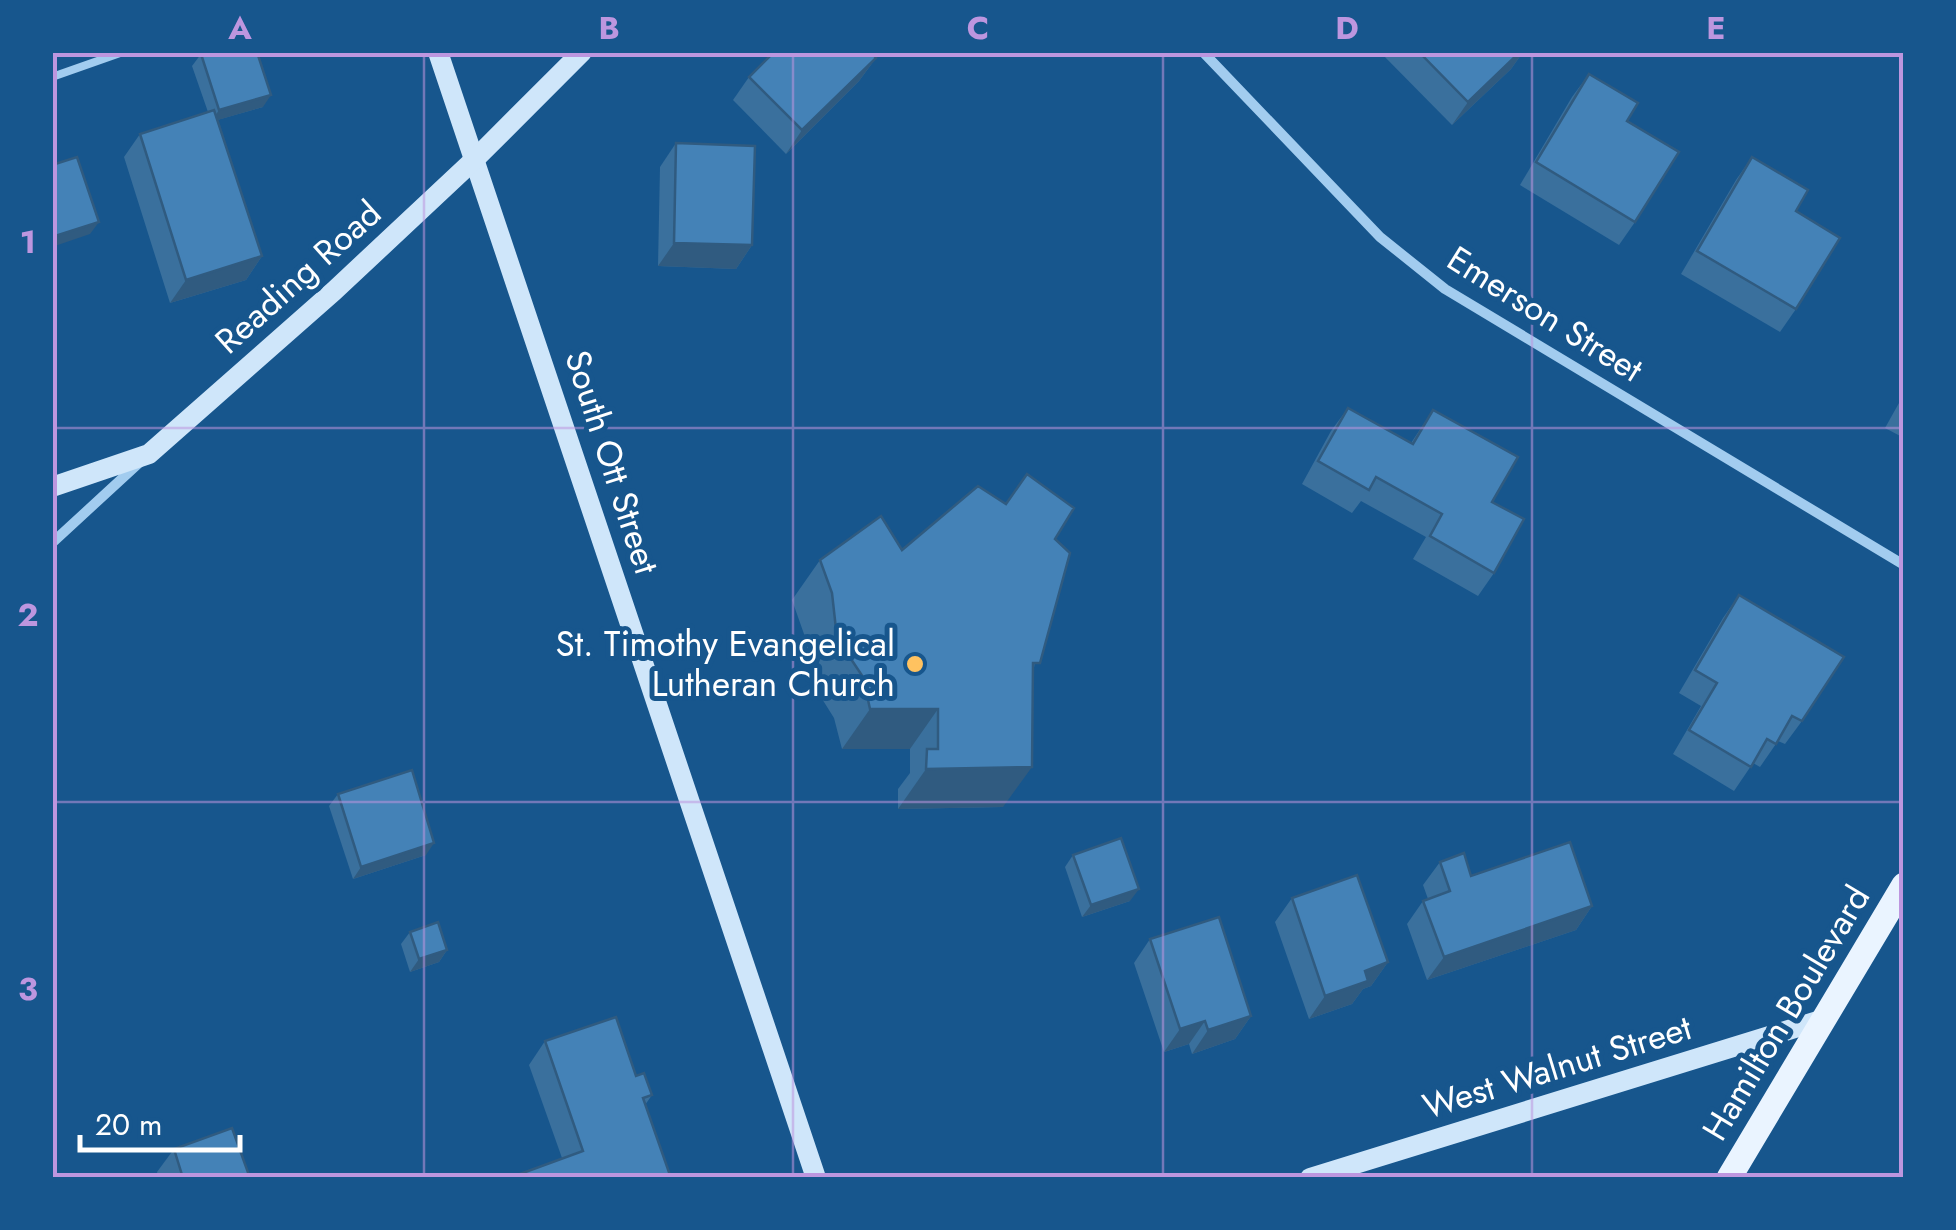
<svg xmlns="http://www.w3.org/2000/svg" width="1956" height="1230" viewBox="0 0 1956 1230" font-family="Jost,sans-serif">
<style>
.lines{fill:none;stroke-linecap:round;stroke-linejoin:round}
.lane{stroke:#a2ccef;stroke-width:8}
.street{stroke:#a2ccef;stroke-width:10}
.secondary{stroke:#cfe6fa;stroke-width:20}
.primary{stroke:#eaf4ff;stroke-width:25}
.wall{fill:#3a709d}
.shaded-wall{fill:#305b80}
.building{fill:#4482b7;stroke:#305b80;stroke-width:2.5}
.grid{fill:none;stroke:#bd96df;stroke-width:2.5;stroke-opacity:0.55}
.poi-dot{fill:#ffc260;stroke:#17568d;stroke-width:4}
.labels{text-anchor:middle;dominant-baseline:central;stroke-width:10;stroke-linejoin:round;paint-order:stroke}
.street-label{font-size:35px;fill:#fff;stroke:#17568d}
.poi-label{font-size:35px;fill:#fff;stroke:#17568d;text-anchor:end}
.neatline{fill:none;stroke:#bd96df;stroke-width:4}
.grid-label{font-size:32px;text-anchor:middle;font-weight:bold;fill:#bd96df}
</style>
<rect width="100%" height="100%" fill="#17568d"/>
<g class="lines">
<path class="lane" d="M52 77 123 52"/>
<g class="street">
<path d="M1203 52 1380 237 1445 289 1904 565"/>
<path d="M52 543 140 462"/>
</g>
<g class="secondary">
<path d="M438 52 816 1178"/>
<path d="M52 487 149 454 334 291 476 158 582 52"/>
<path d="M1310 1178 1824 1019"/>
</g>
<path class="primary" d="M1729 1178 1904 885"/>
</g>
<g class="wall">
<path d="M1380 52H1523L1511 69 1452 125Z"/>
<path d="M201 54 263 107 217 120 262 256 246 280 170 303 124 157 140 134 208 112 192 66Z"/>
<path d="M876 58 859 81 786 154 733 100 749 77Z"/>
<path d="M1589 74 1635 222 1619 245 1520 185 1572 97Z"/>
<path d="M676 143 752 245 736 269 658 266 660 167Z"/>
<path d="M1752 157 1796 211V309L1780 332 1681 274 1736 180Z"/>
<path d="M1904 394V438L1885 428Z"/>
<path d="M1348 408 1411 443 1433 410 1492 502 1494 573 1478 596 1413 559 1426 537 1361 501 1352 513 1302 484 1331 431Z"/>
<path d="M1055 539 1033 674 1003 807 898 809V789L910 773V749H842L834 718 809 678 804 634 792 600 820 560 902 550Z"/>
<path d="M1739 595 1802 721 1785 744 1778 741 1760 767 1753 763 1734 791 1673 754 1701 706 1679 693 1723 618Z"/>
<path d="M338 794 426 855 353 879 329 806Z"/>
<path d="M1073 855 1130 901 1082 917 1065 867Z"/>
<path d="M1440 862 1471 876 1592 906 1576 930 1427 980 1407 924 1423 901 1428 899 1423 885Z"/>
<path d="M1292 898 1388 962 1371 986 1363 989 1352 1004 1309 1019 1275 922Z"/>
<path d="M410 932 447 950 439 962 410 972 401 944Z"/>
<path d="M1150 939 1251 1016 1235 1039 1192 1054 1189 1044 1164 1052 1134 963Z"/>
<path d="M545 1041 636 1076 652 1095 645 1105 671 1178 562 1158 529 1065Z"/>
<path d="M174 1149 250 1178H159L157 1172Z"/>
</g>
<g class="shaded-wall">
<path d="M1520 52H1523L1511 69 1452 125 1468 102Z"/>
<path d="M876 58 859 81 786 154 802 130Z"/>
<path d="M271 95 263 107 211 122 219 110Z"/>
<path d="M99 222 90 234 52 247V237Z"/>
<path d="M674 243 752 245 736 269 658 266Z"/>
<path d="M262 256 246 280 170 303 186 280Z"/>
<path d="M870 709H938L910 749H842Z"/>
<path d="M1032 767 1003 807 898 809 926 769Z"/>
<path d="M434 843 426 855 353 879 361 867Z"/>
<path d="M1139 889 1130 901 1082 917 1091 905Z"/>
<path d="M1592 906 1576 930 1427 980 1444 957Z"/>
<path d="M447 950 439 962 410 972 419 959Z"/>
<path d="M1388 962 1371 986 1363 989 1352 1004 1309 1019 1325 996 1365 971Z"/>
<path d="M1251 1016 1235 1039 1192 1054 1208 1030Z"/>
<path d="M1205 1021 1189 1044 1164 1052 1180 1029Z"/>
</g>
<g class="building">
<path d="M204 52H257L271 95 219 110 201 54Z"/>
<path d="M774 52H871L876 58 802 130 749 77Z"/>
<path d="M1419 52H1520L1468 102Z"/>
<path d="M1589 74 1638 103 1627 121 1679 152 1635 222 1536 162Z"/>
<path d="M214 110 262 256 186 280 140 134Z"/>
<path d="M676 143 755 146 752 245 674 243Z"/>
<path d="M77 157 99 222 52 237V165Z"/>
<path d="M1752 157 1808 190 1796 211 1840 238 1796 309 1697 251Z"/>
<path d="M1348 408 1413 444 1433 410 1518 457 1492 502 1524 519 1494 573 1430 536 1442 514 1376 477 1369 490 1318 461Z"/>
<path d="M1027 474 1074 508 1055 539 1070 553 1040 663H1033L1032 767 926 769 927 749H938V709H870L863 677 837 638 832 593 820 560 881 516 902 550 978 486 1006 504Z"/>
<path d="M1739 595 1844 657 1802 721 1792 716 1776 744 1767 739 1751 767 1689 730 1717 683 1695 670Z"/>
<path d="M412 770 434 843 361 867 338 794Z"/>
<path d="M1121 838 1139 889 1091 905 1073 855Z"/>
<path d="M1570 842 1592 906 1444 957 1423 901 1450 891 1440 862 1464 853 1471 876Z"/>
<path d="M1357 875 1388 962 1365 971 1368 981 1325 996 1292 898Z"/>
<path d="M1219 917 1251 1016 1208 1030 1205 1021 1180 1029 1150 939Z"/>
<path d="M438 922 447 950 419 959 410 932Z"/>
<path d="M616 1017 636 1076 644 1073 652 1095 643 1098 671 1178H509L583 1151 545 1041Z"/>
<path d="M232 1128 250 1178H183L174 1149Z"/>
</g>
<path class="grid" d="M424 52V1178M793 52V1178M1163 52V1178M1532 52V1178M52 428H1904M52 802H1904"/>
<circle class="poi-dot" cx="915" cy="664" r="10"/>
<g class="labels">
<g class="street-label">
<text transform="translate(298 277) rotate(-42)">Reading Road</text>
<text transform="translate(1545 314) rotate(32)">Emerson Street</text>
<text transform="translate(612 462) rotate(72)">South Ott Street</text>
<text transform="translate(1786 1013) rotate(-59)">Hamilton Boulevard</text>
<text transform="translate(1557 1067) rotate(-17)">West Walnut Street</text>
</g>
<g class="poi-label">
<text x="895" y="644">St. Timothy Evangelical<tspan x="895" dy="40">Lutheran Church</tspan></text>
</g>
</g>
<rect width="1956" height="1230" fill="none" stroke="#17568d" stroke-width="110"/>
<path d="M80 1135v15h160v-15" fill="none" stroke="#ffffff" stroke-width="5"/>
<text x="95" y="1135" font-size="30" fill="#ffffff" stroke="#17568d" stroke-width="8" paint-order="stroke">20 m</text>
<rect x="55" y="55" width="1846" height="1120" class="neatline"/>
<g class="grid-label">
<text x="240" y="39">A</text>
<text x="609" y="39">B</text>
<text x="978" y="39">C</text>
<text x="1347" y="39">D</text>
<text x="1716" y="39">E</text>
<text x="28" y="253">1</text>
<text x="28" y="626">2</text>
<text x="28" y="1000">3</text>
</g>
</svg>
